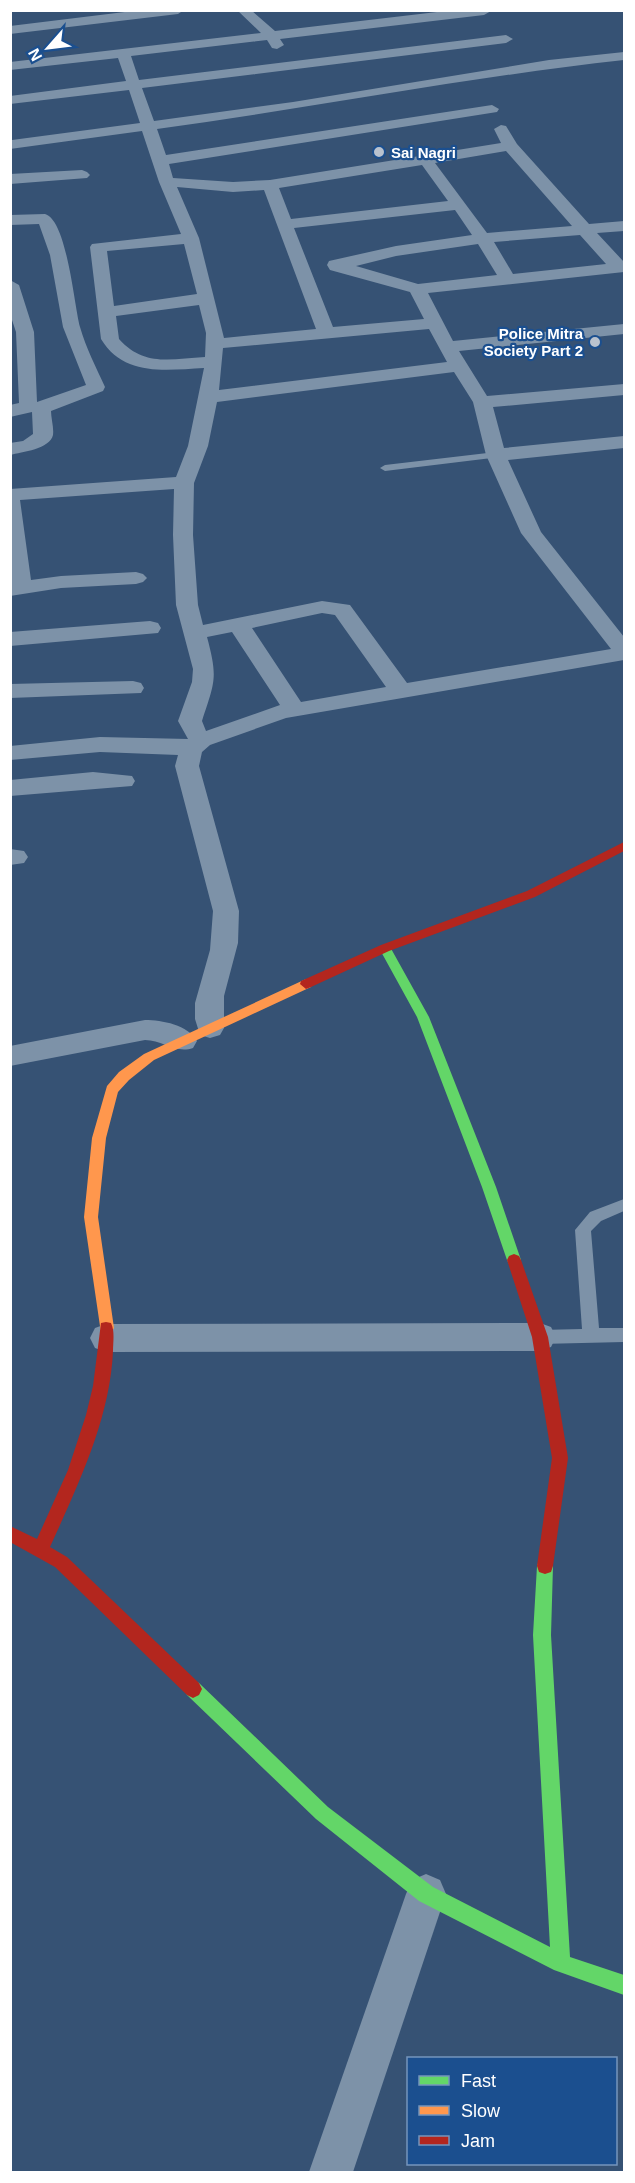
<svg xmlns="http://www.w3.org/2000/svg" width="635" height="2183" viewBox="0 0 635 2183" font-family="Arial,sans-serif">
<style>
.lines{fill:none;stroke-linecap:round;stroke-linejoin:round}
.lane{fill:#7d92a8;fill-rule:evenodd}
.street{fill:#7d92a8;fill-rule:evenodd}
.fast{fill:#63d668;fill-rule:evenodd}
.slow{fill:#ff974d;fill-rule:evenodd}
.jam{fill:#b3261e;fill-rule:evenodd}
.poi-dot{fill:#b9c2ce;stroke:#1b4f8f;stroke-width:2}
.labels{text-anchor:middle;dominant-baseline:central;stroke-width:4.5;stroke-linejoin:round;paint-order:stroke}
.far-poi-label{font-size:15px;font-weight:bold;fill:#fff;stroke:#1b4f8f;text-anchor:start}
</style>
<rect width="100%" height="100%" fill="#365274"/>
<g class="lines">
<g class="lane">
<path d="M496 452 500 453V457L385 471 380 468 385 465Z"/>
<path d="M624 1199V1211L601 1221 591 1231 599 1328H624V1342L540 1344 534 1342 532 1337 534 1332 540 1330 582 1329 575 1230 590 1212Z"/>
</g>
<g class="street">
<path d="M141 10H184L178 14 10 34V26Z"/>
<path d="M237 10H251L275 31 454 10 491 11 484 15 280 39 284 45 277 49 272 48 267 40 131 56 139 80 506 35 513 39 506 43 142 88 154 121 293 102 549 60 624 52V60C468 77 313 108 157 129L166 155 492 105 499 109 497 112 169 164 173 178 233 182 270 180 501 143 494 129 501 125 506 126 517 144 589 224 624 221V231L597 233 624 262V272L428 293 453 341 624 324V334L459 351 487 396 624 384V395L493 407 504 448 624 436V448L508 460 541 532 624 637V660L286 718 210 745 202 752 199 766 239 911 238 943 224 996V1028L220 1035 210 1038 200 1035 195 1019V1003L210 950 213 911 175 766 178 755 100 752 10 760V746L100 737 188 739 178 721 192 682 193 669 176 605 173 535 174 489 20 500 31 580 61 576 136 572 143 574 147 578 143 582 136 584 61 588 10 596V489L176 477 188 446 204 368C166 370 124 377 101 339L90 247 92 244 181 234 159 182 142 131 10 149 12 140 140 123 129 90 10 104V96L126 81 118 58 10 70V62L261 33ZM506 151 572 226 487 233 435 163ZM422 165 448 201 291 219 279 188ZM177 187 233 192 264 190 316 329 224 338 199 238ZM455 210 472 235 396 246 329 261 327 265 330 270 410 292 424 319 333 327 294 228ZM580 235 606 264 513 274 494 242ZM184 244 197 294 114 306 107 251ZM478 244 497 275 418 284 356 266 396 256ZM199 305 206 333 205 357C171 359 144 367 119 339L116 316ZM429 329 447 362 219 390 223 348ZM454 372 473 402 486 455 521 533 611 649 407 683 350 605 322 601 203 625 198 605 193 535 194 483 208 446 217 402ZM322 613 335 615 386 687 301 702 252 628ZM232 632 280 705 206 731 202 721C215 681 218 678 207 637Z"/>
<path d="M82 170 87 172 90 175 87 178 10 184V174Z"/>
<path d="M45 214C67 220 74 305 80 327 86 348 96 367 105 387L103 391 51 411C51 418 54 428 53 435 50 449 22 452 10 455V443L23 441 33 434 32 412 10 417V405L19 403 16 332 10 314V280L19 285 34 332 37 402 86 385 63 327 50 255 39 224 10 225V215Z"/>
<path d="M150 621 158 623 161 628 158 633 10 646V632Z"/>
<path d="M133 681 141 683 144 688 141 693 10 698V684Z"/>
<path d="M93 772 132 776 135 781 132 786 10 796V780Z"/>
<path d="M10 849 24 851 28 857 24 863 10 865Z"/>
<path d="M145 1020C162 1020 188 1025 197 1041L193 1048C175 1054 163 1040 145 1040L10 1066V1046Z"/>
<path d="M540 1323 551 1327 556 1337 551 1347 540 1351 106 1352 95 1348 90 1338 95 1328 106 1324Z"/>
<path d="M426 1874 440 1880 446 1894 353 2172H309L406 1894 412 1880Z"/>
</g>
<g class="fast">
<path d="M385 944 389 945 429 1017 496 1187 521 1260 519 1264 514 1266 509 1264 507 1260 482 1187 417 1017 379 948Z"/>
<path d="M545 1558 551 1560 553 1566 551 1635 570 1957 624 1975V1995L554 1970 419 1901 316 1819 187 1695 184 1689 187 1683 193 1680 199 1683 328 1807 433 1887 550 1947 533 1635 537 1566 539 1560Z"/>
</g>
<path class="slow" d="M306 979 312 984 311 987 154 1060 129 1080 118 1092 106 1138 98 1217 114 1328 111 1333 106 1334 101 1333 84 1217 92 1138 107 1086 119 1072 144 1054Z"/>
<g class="jam">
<path d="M624 842V851L535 897 389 951 311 987 306 989 300 984 301 981 381 945 527 891Z"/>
<path d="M514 1254 519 1256 521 1260 548 1337 568 1458 553 1566 551 1572 545 1574 539 1572 537 1566 552 1458 532 1337 507 1260 509 1256Z"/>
<path d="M106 1322 111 1323C115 1331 113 1342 113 1351 110 1419 78 1485 50 1547L67 1557 199 1683 202 1689 199 1695 193 1698 187 1695 55 1567 10 1542V1526L37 1539 68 1470 86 1415 93 1386 101 1323Z"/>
</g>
</g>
<g class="poi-dot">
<circle cx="379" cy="152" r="6"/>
<circle cx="595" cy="342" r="6"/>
</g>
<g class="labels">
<g class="far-poi-label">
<text x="391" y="152">Sai Nagri</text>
<text x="583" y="333" text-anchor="end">Police Mitra<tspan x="583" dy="17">Society Part 2</tspan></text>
</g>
</g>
<rect width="635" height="2183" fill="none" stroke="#ffffff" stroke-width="24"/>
<rect x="407" y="2057" width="210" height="108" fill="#1b4f8f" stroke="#7695bc" stroke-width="1.5"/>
<rect x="419" y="2076" width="30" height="9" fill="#63d668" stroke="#7695bc" stroke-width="1.5"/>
<text x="461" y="2087" font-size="18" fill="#ffffff">Fast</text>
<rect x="419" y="2106" width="30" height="9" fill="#ff974d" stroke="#7695bc" stroke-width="1.5"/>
<text x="461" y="2117" font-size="18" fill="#ffffff">Slow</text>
<rect x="419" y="2136" width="30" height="9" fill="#b3261e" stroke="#7695bc" stroke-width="1.5"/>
<text x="461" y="2147" font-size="18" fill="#ffffff">Jam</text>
<g transform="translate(48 48) rotate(242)" stroke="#1b4f8f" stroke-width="4.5" paint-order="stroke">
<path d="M0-4.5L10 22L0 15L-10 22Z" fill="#ffffff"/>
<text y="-9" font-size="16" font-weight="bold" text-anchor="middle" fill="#ffffff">N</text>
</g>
</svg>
